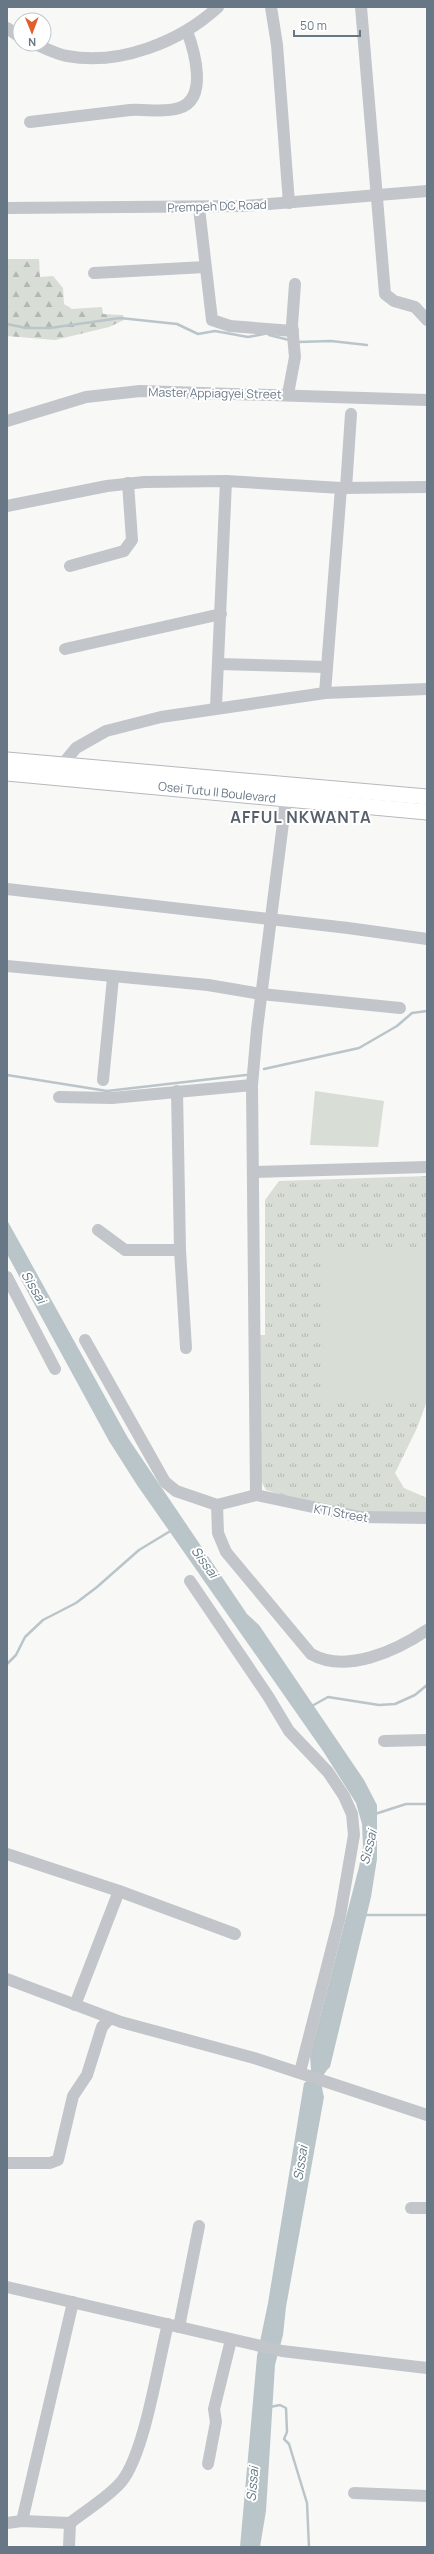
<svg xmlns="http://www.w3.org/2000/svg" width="434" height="2554" viewBox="0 0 434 2554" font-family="Manrope,sans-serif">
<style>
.grass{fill:url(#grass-tufts)}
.forest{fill:url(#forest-firs)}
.garden{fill:#d8ddd5}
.water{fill:#bac5ca}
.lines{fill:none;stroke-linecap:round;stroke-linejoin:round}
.stream{stroke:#bac5ca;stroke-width:2.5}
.major-casing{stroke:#b5b9bd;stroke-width:17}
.minor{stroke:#c2c5c9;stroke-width:12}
.major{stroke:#fff;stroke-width:15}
.labels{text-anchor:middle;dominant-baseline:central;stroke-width:4;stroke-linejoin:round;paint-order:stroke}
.street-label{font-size:12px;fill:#687786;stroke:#fff}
.water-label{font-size:13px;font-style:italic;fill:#637882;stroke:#fff}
.district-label{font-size:16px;font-weight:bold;letter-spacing:1px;fill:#56616b;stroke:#fff}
</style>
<defs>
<pattern id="grass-tufts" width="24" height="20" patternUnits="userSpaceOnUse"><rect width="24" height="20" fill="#d8ddd5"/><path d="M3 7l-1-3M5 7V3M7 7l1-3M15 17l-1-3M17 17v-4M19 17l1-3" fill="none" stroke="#b3b8b2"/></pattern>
<pattern id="forest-firs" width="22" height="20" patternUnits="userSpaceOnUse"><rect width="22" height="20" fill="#d8ddd5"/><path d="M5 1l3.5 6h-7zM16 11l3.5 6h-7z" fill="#b3b8b2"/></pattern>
</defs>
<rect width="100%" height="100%" fill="#f8f8f6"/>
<path class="grass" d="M427 1176V1401L417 1428 395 1473 404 1488 427 1498V1514H373L288 1497 266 1490 261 1481 260 1335H265V1200L279 1181Z"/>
<path class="forest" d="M7 259H39L40 277 53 276 63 288 64 304 72 309 102 307 103 314 123 315 124 320 109 327 55 340 7 336Z"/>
<g class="garden">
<path d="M315 1091 384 1101 378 1147 310 1145Z"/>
<path d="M325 1253H426V1400L324 1399Z"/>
</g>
<path class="water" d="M7 1220 128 1438 247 1614 259 1625 364 1780 377 1805V1859L371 1897 330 2067C320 2076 321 2085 324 2097L286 2307 283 2335 275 2365 266 2511 260 2547H240L257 2356 268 2303 304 2083 309 2080 311 2069 310 2056 359 1867 363 1846 362 1824 356 1803 323 1751 137 1485 109 1441 7 1254Z"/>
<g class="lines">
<g class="stream">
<path d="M7 324 26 328H50L120 318 177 324 198 334 215 331 248 337 264 334"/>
<path d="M269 335 289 340"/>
<path d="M298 342 331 341 367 345"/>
<path d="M264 1069 359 1048 397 1026 412 1013 427 1011"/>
<path d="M7 1075 107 1091 246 1075"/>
<path d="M7 1664 16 1655 25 1637 43 1620 76 1603 97 1587 139 1550 172 1530"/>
<path d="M310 1707 328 1697 379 1705 395 1704 415 1695 427 1685"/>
<path d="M375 1814 406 1804H427"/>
<path d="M364 1915H427"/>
<path d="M270 2407 280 2405 286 2408 287 2432 284 2439 289 2444 307 2503 309 2547"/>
</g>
<g class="major-casing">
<g id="major">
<path d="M7 760 427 797"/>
<path d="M7 773 427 812"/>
</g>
</g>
<g class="minor">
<path d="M271 7 277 45 289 203"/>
<path d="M361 7 385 294 394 301 415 307 427 320"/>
<path d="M7 28 20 37"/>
<path d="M35 44C45 48 56 54 67 56 119 66 180 42 218 7"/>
<path d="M30 122C63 118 97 114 130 110 147 109 163 113 179 108 209 99 194 50 187 31"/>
<path d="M7 208 244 206 427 191"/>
<path d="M199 208 212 320 230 326 293 331"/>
<path d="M94 273 205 267"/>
<path d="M288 394 295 357 292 325 295 284"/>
<path d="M7 421 86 397 140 391 427 400"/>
<path d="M346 488 351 414"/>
<path d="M7 506 107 486 144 482 226 481 341 488 427 487"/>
<path d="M70 566 124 551 132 540 128 483"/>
<path d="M65 649 221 614"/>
<path d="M218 664 327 667"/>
<path d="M325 693 341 488"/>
<path d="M216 707 226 481"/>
<path d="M62 765 76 748 106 731 161 717 325 693 427 689"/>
<path d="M7 889 348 928 427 939"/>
<path d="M7 966 208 985 261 994 400 1008"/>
<path d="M103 1080 113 978"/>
<path d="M177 1091 180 1250 186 1348"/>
<path d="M59 1097 112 1098 252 1085"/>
<path d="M254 1172 427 1167"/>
<path d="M98 1230 125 1250H180"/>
<path d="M7 1277 55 1369"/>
<path d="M85 1340 165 1482 176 1491 217 1505 256 1495"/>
<path d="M256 1495 252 1085 257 1029 286 799"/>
<path d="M256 1495 360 1517 427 1518"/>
<path d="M217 1505 218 1533 226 1552 311 1654C346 1674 396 1651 427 1630"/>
<path d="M190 1581 268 1696 289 1731 328 1772 344 1796 352 1814 354 1835 340 1916 300 2072"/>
<path d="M384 1741 427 1740"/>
<path d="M7 1854 119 1891 235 1934"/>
<path d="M7 1979 121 2022 254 2058 427 2115"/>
<path d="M75 2005 119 1891"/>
<path d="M7 2163H50L58 2160 73 2096 87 2075 102 2027 110 2018"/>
<path d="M411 2208H427"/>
<path d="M7 2287 282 2351 427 2368"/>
<path d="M179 2327 199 2226"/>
<path d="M208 2464 216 2422 214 2409 231 2340"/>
<path d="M354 2493 427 2496"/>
<path d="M22 2521 73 2302"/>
<path d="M7 2523 22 2521 70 2523C86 2510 109 2497 122 2481 145 2452 158 2363 168 2324"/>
<path d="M69 2547 70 2523"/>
</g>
<use href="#major" class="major"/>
</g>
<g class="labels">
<g class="street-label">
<text transform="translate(217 206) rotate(-2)">Prempeh DC Road</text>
<text transform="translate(215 393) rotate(1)">Master Appiagyei Street</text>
<text transform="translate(217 792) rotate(6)">Osei Tutu II Boulevard</text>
<text transform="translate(341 1513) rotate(10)">KTI Street</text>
</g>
<g class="water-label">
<text transform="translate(34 1287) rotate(59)">Sissai</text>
<text transform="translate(205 1562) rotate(54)">Sissai</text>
<text transform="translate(368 1847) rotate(-76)">Sissai</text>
<text transform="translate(300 2163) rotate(-81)">Sissai</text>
<text transform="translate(252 2484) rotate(-85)">Sissai</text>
</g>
<g class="district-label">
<text x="301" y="817">AFFUL NKWANTA</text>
</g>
</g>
<rect width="434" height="2554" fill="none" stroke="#687786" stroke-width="16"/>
<g transform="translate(32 32) rotate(179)"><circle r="19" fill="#ffffff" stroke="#c3c9cf"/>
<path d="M0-3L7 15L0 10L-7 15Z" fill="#e15f2d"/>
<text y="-6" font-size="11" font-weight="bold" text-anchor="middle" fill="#687786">N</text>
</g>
<path d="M294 30v6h66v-6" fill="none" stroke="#687786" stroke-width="2"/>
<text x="300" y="30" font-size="12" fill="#687786" stroke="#ffffff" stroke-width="3" paint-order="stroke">50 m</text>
</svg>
